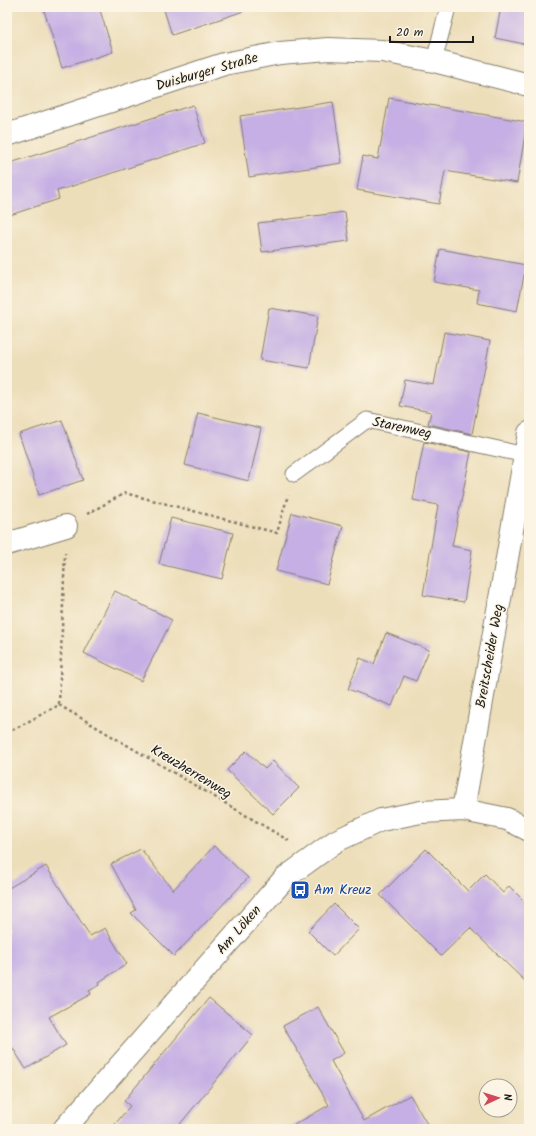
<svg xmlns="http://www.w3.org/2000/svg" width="536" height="1136" viewBox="0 0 536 1136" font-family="Kalam,sans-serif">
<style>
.building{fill:#c5afe4}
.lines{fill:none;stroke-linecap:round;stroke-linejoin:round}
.service-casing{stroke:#847d6b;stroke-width:17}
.minor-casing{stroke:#847d6b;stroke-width:24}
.tertiary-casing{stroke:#847d6b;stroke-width:24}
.path{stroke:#847d6b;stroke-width:2.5;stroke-dasharray:3 3;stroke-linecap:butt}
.service{stroke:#fff;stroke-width:15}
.minor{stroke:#fff;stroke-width:22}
.tertiary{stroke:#fff;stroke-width:22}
.labels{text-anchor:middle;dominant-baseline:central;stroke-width:3;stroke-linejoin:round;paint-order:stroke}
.street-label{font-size:14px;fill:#1c1c1c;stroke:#fcf5e5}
.transit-label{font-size:14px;fill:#164399;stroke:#fcf5e5;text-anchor:start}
</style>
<rect width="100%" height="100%" fill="#fcf5e5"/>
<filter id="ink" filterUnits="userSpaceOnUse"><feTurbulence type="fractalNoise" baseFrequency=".025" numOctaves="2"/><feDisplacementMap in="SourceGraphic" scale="8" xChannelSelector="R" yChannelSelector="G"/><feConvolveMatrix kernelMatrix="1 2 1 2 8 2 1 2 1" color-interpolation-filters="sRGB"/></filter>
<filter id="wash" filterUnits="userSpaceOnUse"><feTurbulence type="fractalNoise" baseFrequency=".012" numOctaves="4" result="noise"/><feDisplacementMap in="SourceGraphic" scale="16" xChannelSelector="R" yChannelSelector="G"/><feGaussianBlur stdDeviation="0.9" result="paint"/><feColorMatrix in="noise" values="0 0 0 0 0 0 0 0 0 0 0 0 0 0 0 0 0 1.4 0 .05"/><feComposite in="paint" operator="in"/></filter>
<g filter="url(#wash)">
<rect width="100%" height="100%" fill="#eddeba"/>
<g id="blocks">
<g class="building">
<path d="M43 7H99L113 52 62 68Z"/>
<path d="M163 7H244V11L172 35Z"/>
<path d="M501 7H529V45L495 38Z"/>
<path d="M389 98 527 122 517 183 445 171 439 204 357 190 363 156 378 159Z"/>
<path d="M333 102 342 163 249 177 240 116Z"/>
<path d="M193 105 205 143 57 191 59 199 7 216V164Z"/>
<path d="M345 212 349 241 262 252 258 223Z"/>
<path d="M440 249 526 265 517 311 477 303 479 290 434 282Z"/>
<path d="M269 308 318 316 309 368 260 360Z"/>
<path d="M444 332 490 341 472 434 428 424 431 412 400 406 405 380 434 385Z"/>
<path d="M198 413 261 428 249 481 185 465Z"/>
<path d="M62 420 83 480 39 495 19 434Z"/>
<path d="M424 442 471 452 452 546 472 550 464 602 423 595 438 505 413 500Z"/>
<path d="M292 513 343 526 327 584 276 571Z"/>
<path d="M171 518 233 533 222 579 159 564Z"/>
<path d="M115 591 172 620 141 681 84 653Z"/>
<path d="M386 633 429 650 416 681 404 676 392 706 348 689 360 658 374 664Z"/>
<path d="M246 751 265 769 273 761 299 788 273 814 227 770Z"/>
<path d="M214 846 248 878 174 956 131 913 136 910 111 864 141 849 173 890Z"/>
<path d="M426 849 468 891 485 874 503 893 509 886 529 906V985L470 928 441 956 380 895Z"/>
<path d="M46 866 90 936 105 928 127 964 99 982 100 984 89 990 91 994 49 1017 66 1045 26 1069 7 1039V889Z"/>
<path d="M334 904 359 929 333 956 308 931Z"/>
<path d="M209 998 253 1035 176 1129H111L130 1106 124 1101Z"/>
<path d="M318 1007 344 1053 331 1061 364 1121 410 1095 430 1129H287L329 1105 283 1026Z"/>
</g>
</g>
</g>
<g filter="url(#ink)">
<use href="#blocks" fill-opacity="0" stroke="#847d6b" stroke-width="1"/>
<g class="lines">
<g class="service-casing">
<g id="service">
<path d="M434 61 448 7"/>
<path d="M294 474 367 420 525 455"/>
</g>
</g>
<g class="minor-casing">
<g id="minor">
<path d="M7 135 224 64 280 53 328 49 382 51 434 61 529 85"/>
<path d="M7 544 66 526"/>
</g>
</g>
<g class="tertiary-casing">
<g id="tertiary">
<path d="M463 810 529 433"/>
<path d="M64 1129 285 878 336 841 381 820 421 812 463 810 507 819 529 830"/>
</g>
</g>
<g class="path">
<path d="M87 514 125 493 277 533 288 495"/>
<path d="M59 705 291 842"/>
<path d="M7 733 59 705 65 553"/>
</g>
<use href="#service" class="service"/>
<use href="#minor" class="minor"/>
<use href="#tertiary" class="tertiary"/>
</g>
</g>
<defs>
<g id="bus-square" transform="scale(1)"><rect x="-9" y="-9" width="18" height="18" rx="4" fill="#1a4fb4" stroke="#fcf5e5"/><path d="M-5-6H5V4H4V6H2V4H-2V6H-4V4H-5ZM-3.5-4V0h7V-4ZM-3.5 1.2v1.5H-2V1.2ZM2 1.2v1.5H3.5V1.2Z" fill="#fff"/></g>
</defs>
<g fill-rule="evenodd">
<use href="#bus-square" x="300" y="890"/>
</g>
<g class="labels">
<g class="street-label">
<text transform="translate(207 72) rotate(-16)">Duisburger Straße</text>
<text transform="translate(402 428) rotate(12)">Starenweg</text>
<text transform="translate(490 656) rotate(-80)">Breitscheider Weg</text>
<text transform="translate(191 772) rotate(31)">Kreuzherrenweg</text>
<text transform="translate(239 930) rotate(-49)">Am Löken</text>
</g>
<g class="transit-label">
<text x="314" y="890">Am Kreuz</text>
</g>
</g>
<rect width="536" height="1136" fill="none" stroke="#fcf5e5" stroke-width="24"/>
<g transform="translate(498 1098) rotate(86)"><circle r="19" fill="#fcf5e5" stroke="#a29e95"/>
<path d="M0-3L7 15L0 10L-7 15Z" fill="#d1495b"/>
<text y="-6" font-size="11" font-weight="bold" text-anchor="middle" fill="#1c1c1c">N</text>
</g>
<path d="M390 36v6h83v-6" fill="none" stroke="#1c1c1c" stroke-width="2"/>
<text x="396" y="36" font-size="12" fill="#1c1c1c" stroke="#fcf5e5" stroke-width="3" paint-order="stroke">20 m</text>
</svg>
